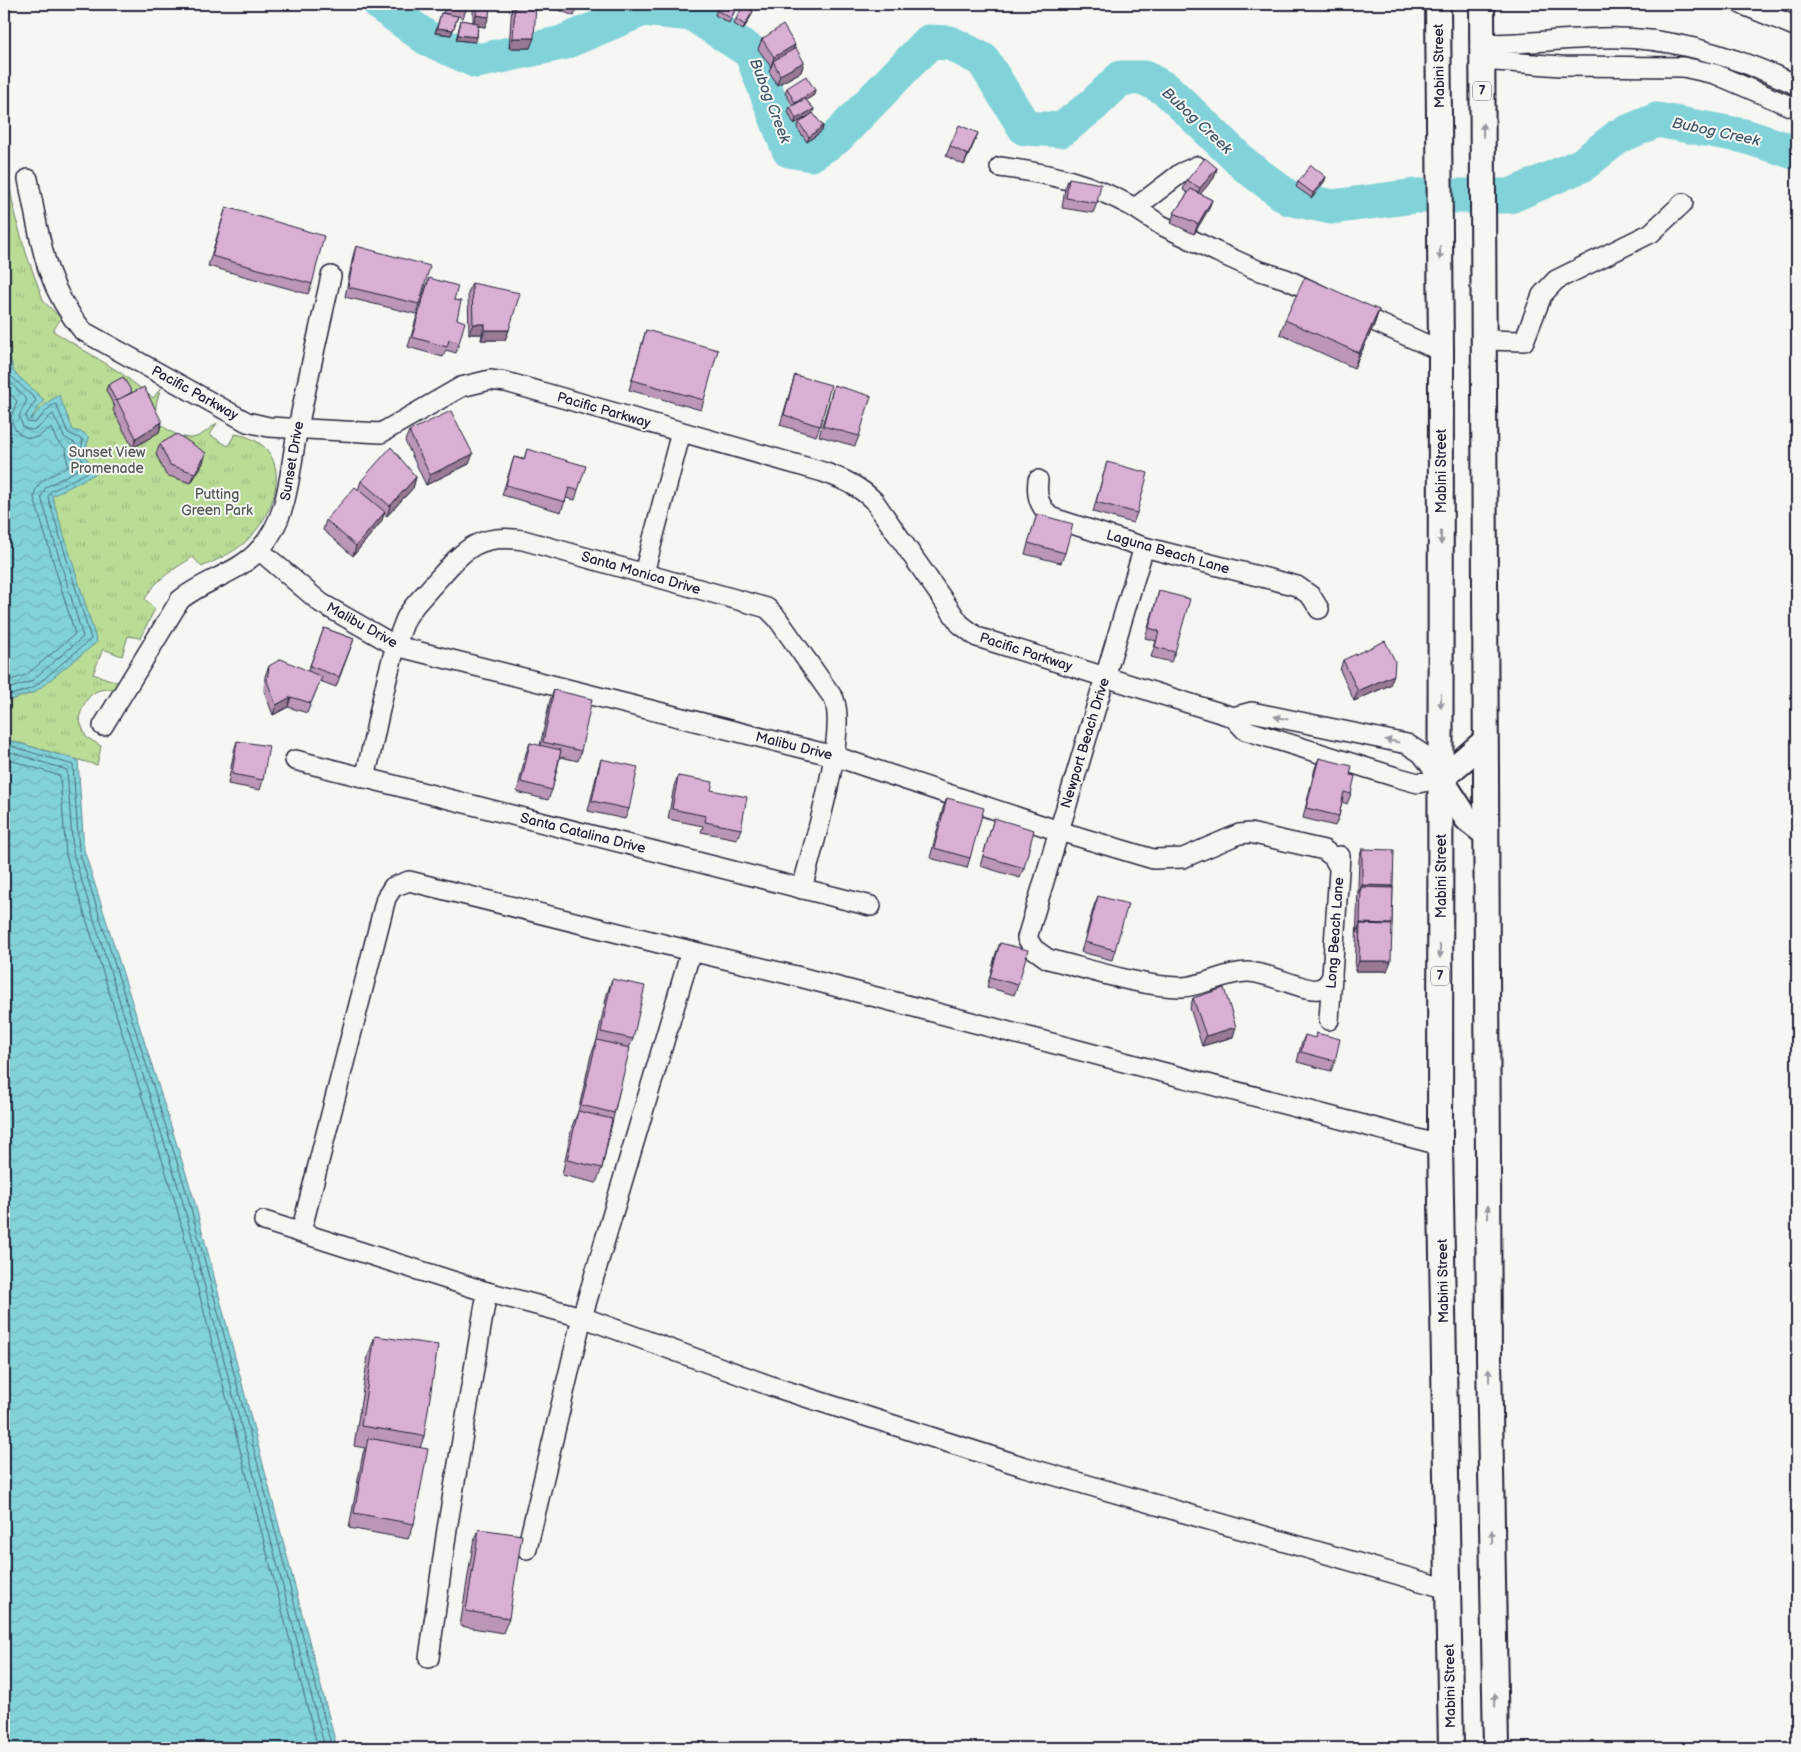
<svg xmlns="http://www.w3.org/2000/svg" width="1801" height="1752" viewBox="0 0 1801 1752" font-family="'Balsamiq Sans',sans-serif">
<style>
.grass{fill:url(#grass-tufts);stroke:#6e7f68}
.water{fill:url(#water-waves);stroke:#5c8c9a}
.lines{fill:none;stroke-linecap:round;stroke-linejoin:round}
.shore{stroke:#48697a;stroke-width:1}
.river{stroke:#82d3d9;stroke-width:35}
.minor-casing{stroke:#22223b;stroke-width:22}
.major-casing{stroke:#22223b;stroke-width:28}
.minor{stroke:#f6f6f2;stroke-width:19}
.major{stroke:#f6f6f2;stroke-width:24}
.wall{fill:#bb96b6;stroke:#22223b}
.shaded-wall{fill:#997a94;stroke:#22223b}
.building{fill:#daafd4;stroke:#22223b}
.oneway{fill:#9797a0}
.labels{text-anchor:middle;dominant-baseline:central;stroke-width:4;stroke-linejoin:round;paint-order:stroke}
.shield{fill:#f6f6f2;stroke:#626272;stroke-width:1}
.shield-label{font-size:12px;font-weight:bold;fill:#22223b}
.street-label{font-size:14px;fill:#22223b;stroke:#f6f6f2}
.park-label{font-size:14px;fill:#505a56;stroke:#f6f6f2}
.water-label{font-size:15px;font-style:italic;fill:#3f576a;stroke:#f6f6f2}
</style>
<defs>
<pattern id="grass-tufts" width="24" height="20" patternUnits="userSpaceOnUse" patternTransform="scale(1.25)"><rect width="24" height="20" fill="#badc95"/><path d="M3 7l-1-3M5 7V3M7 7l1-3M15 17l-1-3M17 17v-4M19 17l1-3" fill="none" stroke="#a0bc81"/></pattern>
<pattern id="water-waves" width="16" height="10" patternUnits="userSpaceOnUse" patternTransform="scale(1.25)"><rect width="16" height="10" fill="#82d3d9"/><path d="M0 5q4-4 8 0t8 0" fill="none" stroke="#70b5bb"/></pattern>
</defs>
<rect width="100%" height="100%" fill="#f6f6f2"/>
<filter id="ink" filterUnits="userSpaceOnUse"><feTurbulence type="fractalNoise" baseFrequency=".02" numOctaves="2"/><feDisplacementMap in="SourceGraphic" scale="10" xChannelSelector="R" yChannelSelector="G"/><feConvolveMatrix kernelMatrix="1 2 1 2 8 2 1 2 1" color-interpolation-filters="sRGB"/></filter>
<g filter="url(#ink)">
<path class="grass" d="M4 153 15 216 27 256 44 302 61 318 53 331 121 373 153 398 161 388C158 396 153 411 157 419 162 428 179 438 190 438 200 438 209 429 217 423L210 435 228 446 235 434C298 444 279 514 243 544 231 554 216 560 202 567L193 557C176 568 155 579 145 599L155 609 140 638 128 636 122 656 103 649 93 674 120 683 117 690C93 685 84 699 79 719L86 737 101 746 97 765 4 739V702L35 692 6 364 9 349 4 333Z"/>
<g class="water">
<path d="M4 337 14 372 44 400 29 421 48 402 59 395 73 430 84 433 89 438 84 455 97 473 52 496 97 642 35 692 4 702Z"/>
<path d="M4 739 78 760 84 850 193 1196 337 1748H4Z"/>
</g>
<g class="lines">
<g class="shore">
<path d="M4 354 10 375 36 400 26 415 27 422 35 423 51 406 56 404 68 433 83 440 80 455 88 472 51 491 48 497 91 639 33 688 4 697"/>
<path d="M4 376 27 400 19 416 23 427C38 436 43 420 53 414L64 437 76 444 73 456 79 469 46 487 41 497 83 637 30 682 4 690"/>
<path d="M4 388 17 401 11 417C12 430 23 441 37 437 42 435 46 430 51 428L57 441 66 449 68 467C54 475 35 479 34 498L75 634 26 675 4 682"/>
<path d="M4 744 73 765 79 851 188 1197 332 1748"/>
<path d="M4 750 67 770 73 853 182 1199 325 1748"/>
<path d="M4 758 60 776 66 855 175 1201 318 1748"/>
</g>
<path class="river" d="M380 4 427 38 477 61 562 43 643 9 693 14 751 52 789 150 811 154 836 138 929 42 950 43 983 60 1025 128 1061 130 1093 105 1121 78H1145L1167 90 1245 165 1289 198 1332 207 1415 196H1510L1582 165 1619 136 1657 120 1744 136 1797 153"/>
<g class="minor-casing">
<g id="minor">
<path d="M1741 4 1797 27"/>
<path d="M1482 44C1522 44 1560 39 1600 38 1667 35 1737 57 1797 85"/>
<path d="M1482 60 1561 66 1683 67 1715 74 1797 109"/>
<path d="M1197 166 1181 173 1135 208 1161 225 1217 252 1257 270 1286 279 1322 296"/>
<path d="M1000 167C1052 174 1088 182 1135 208"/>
<path d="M28 179C40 236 43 284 83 331L247 422 269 427 381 433 461 387 490 380 506 382 823 472C843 479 859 486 874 501L960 624 977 637 1233 717 1252 712 1407 744 1421 753 1441 779 1418 783 1396 777 1245 730 1233 717"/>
<path d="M1351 311 1441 351"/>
<path d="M1483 340 1524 341 1542 295 1556 280 1651 233 1683 203"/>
<path d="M1038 480C1036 497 1039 504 1050 517L1144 547 1297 586 1311 596 1319 609"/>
<path d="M1144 547 1027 938 1034 949 1048 959C1085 968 1145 988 1182 987 1204 986 1225 972 1248 972 1267 972 1306 992 1318 989 1325 988 1328 983 1332 977"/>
<path d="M259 550 321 603 396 646 834 756 1059 831 1153 859 1183 858 1239 834 1250 833 1324 850 1333 857 1339 867"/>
<path d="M644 573 681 432"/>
<path d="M103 726 180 600C204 580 239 573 260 549 290 516 289 470 298 428 308 377 320 327 331 276"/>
<path d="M295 760 871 906"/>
<path d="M365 778C377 729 386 668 404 623 409 609 422 598 431 587 461 554 474 532 523 540L767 608 777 618 834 699C848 735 812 848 802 889"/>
<path d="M1329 1020 1340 856"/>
<path d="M264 1221 487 1292 582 1317 771 1386 1022 1466 1448 1589"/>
<path d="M301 1232 386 898 393 887 409 881 691 951"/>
<path d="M527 1549 582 1317 691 951 796 976 1440 1145"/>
<path d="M429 1658 447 1529 487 1292"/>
</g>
</g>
<g class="major-casing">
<g id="major">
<path d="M1438 4 1441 351 1440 1145 1451 1748"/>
<path d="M1482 4 1489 1357 1496 1748"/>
<path d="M1485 741 1441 779 1467 819 1486 834"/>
</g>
</g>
<use href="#minor" class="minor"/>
<use href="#major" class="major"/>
</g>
<g class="wall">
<path d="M446 4H468L463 18 458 16 451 35 435 33 441 13 448 14 443 13Z"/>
<path d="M473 4H490L485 27 478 26 477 37 475 42 456 40 461 20 473 22Z"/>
<path d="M512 4H536L530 48H509Z"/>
<path d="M549 4H579L574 16 549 6Z"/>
<path d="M719 4H738L729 23 715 15Z"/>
<path d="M751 16 743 30 734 24 736 19Z"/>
<path d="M762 39 795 45 793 49 804 62 801 72 777 85 769 71 771 67 758 49Z"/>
<path d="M787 88 814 95 806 100 814 109 812 113 823 126 822 131 807 142 797 128 799 123 807 117 794 124 788 112 790 107 793 106 785 93Z"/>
<path d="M974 143 964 165 946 156 950 146Z"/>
<path d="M1217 168 1214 178 1200 194 1212 200 1208 210 1194 234 1171 223 1174 213 1188 193 1183 190 1187 180Z"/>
<path d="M1326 177 1324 182 1312 198 1296 187 1298 182Z"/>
<path d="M1069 178 1097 203 1093 213 1062 208 1065 188Z"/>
<path d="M226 207 312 284 308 294 208 266Z"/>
<path d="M356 246 419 304 416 314 345 297 353 256Z"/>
<path d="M429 278 454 300 459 343 456 353 446 350 443 357 408 347 425 288Z"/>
<path d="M472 283 509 330 505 340H481L482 334H469L468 293Z"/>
<path d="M1379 310 1374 325 1354 368 1280 334 1285 320Z"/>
<path d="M646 330 704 400 701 410 629 390 643 340Z"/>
<path d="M795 375 820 426 816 436 780 425Z"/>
<path d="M108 385 132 392 162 422 159 432 133 448 113 410 115 405 114 406 106 390Z"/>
<path d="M834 385 859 436 855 446 819 436Z"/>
<path d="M409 431 469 464 426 485 405 441Z"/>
<path d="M160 444 203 463 191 483 166 475 156 454Z"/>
<path d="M527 449 578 490 575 500 566 498 561 512 502 495 514 457 524 459Z"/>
<path d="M1107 462 1137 513 1133 523 1093 512 1104 472Z"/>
<path d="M416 477 413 488 387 516 384 514 381 522 353 556 323 530 326 520 358 490 361 481Z"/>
<path d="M1037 514 1065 553 1061 563 1025 554Z"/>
<path d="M1159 591 1175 652 1171 662 1151 657 1156 641 1145 638Z"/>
<path d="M324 628 354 639 336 687 320 681 307 713 288 707 273 715 264 691 265 676 269 666 308 671Z"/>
<path d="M1343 660 1390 685 1354 701 1340 670Z"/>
<path d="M554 690 581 751 578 761 560 757 552 790 548 800 517 792 526 753 530 743 540 746 550 700Z"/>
<path d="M237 741 263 780 260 790 228 784 234 751Z"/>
<path d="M1319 758 1350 775 1351 794 1347 804 1342 802 1339 816 1335 826 1303 818 1315 768Z"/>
<path d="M601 759 629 809 625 819 588 811 598 769Z"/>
<path d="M678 776 711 790 741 829 737 839 701 832 703 826 668 819 674 786Z"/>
<path d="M947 798 970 858 967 868 930 858 943 808Z"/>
<path d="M994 818 1024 868 1020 878 980 866Z"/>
<path d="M1362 849 1393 886 1392 924 1387 971H1355L1359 859Z"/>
<path d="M1098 896 1115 950 1112 960 1081 952 1094 906Z"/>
<path d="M1000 943 1018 985 1014 995 987 987 996 953Z"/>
<path d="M612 979 633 1039 629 1048 602 1168 596 1183 562 1175 572 1126 578 1112 591 1055 597 1040 607 994Z"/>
<path d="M1193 998 1233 1037 1202 1046 1190 1008Z"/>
<path d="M1305 1035 1335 1061 1331 1071 1297 1062 1301 1045Z"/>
<path d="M375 1336 424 1436 420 1448 414 1524 408 1539 349 1528 363 1453 365 1448 354 1446 368 1356Z"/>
<path d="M479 1529 509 1618 503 1633 460 1626 473 1544Z"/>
</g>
<g class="shaded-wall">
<path d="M645 4 643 9 628 10 630 5Z"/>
<path d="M753 11 751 16 743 30 745 25Z"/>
<path d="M476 15 489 17 485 27 473 25Z"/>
<path d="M437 28 453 30 451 35 435 33Z"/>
<path d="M458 35 477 37 475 42 456 40Z"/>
<path d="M513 38H534L530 48H509Z"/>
<path d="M795 45 791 55 773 61 771 67 774 57Z"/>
<path d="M804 62 801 72 777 85 780 75Z"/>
<path d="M815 90 814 95 794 108 795 103Z"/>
<path d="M814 109 812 114 794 124 796 119Z"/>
<path d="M823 126 822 131 807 142 809 137Z"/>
<path d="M978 133 974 143 964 165 968 155Z"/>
<path d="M1217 168 1214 178 1197 198 1200 188Z"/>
<path d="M1326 177 1324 182 1312 198 1313 193Z"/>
<path d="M1212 200 1208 210 1194 234 1198 224Z"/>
<path d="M1379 310 1374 325 1354 368 1359 353Z"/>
<path d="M473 324H485L482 334H469Z"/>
<path d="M485 330H509L505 340H481Z"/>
<path d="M162 422 159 432 133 448 136 438Z"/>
<path d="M206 453 203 463 191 483 195 473Z"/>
<path d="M473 454 469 464 426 485 430 475Z"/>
<path d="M416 477 413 488 387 516 390 506Z"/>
<path d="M385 512 381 522 353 556 356 546Z"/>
<path d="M1394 675 1390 685 1354 701 1358 691Z"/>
<path d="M291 697 288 707 273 715 276 705Z"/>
<path d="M1362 885 1393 886 1390 896 1361 887 1358 895Z"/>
<path d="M1360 923 1392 924 1388 934 1360 924 1357 933Z"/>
<path d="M1359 961H1391L1387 971H1355Z"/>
<path d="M1236 1027 1233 1037 1202 1046 1206 1036Z"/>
</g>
<g class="building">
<path d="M450 4H468L467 8Z"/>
<path d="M477 4H490L489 17 476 15Z"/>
<path d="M515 4H536L534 38H513Z"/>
<path d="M630 4H645L630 5Z"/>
<path d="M719 4H738L731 18 716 10Z"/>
<path d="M743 6 753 11 745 25 736 19Z"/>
<path d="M441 13 458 16 453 30 437 28Z"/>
<path d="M461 20 478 23 477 37 458 35Z"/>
<path d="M783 25 795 45 774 57 762 39Z"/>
<path d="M796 48 804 62 780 75 773 61Z"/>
<path d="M806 76 815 90 795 103 787 88Z"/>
<path d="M805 99 814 109 796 119 790 107Z"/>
<path d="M813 113 823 126 809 137 799 123Z"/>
<path d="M959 125 978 133 968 155 950 146Z"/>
<path d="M1205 158 1217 168 1200 188 1187 180Z"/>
<path d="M1311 165 1326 177 1313 193 1298 182Z"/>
<path d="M1069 178 1101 184 1097 203 1066 198Z"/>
<path d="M1191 189 1212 200 1198 224 1174 213Z"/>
<path d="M226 207 324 236 312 284 212 256Z"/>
<path d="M356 246 430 266 419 304 348 287Z"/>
<path d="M1305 277 1379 310 1359 353 1285 320Z"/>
<path d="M429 278 458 286 454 300 461 301 457 319 465 322 459 343 449 340 447 347 412 337Z"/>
<path d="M472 283 520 293 509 330H485V324H473Z"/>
<path d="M646 330 718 350 704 400 632 380Z"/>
<path d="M795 375 831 385 820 426 784 415Z"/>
<path d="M123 377 132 392 116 401 108 385Z"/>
<path d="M834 385 871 396 859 436 823 426Z"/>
<path d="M144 387 162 422 136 438 117 400Z"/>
<path d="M451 411 473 454 430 475 409 431Z"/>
<path d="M177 434 206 453 195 473 170 465 160 444Z"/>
<path d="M391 447 416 477 390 506 361 481Z"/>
<path d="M527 449 586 466 578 490 569 488 565 502 506 485 514 457 524 460Z"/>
<path d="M1107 462 1148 473 1137 513 1096 502Z"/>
<path d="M355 487 385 512 356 546 326 520Z"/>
<path d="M1037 514 1073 524 1065 553 1028 543Z"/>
<path d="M1159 591 1190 599 1175 652 1155 647 1159 631 1149 628Z"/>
<path d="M324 628 354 639 339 677 310 666Z"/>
<path d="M1385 641 1395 661 1394 675 1358 691 1343 660Z"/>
<path d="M281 659 322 677 311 703 291 697 276 705 267 681 269 666Z"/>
<path d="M554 690 592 699 581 751 543 742Z"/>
<path d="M237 741 269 746 263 780 232 774Z"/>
<path d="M530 743 561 750 552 790 521 782Z"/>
<path d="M1319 758 1352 766 1350 775 1355 776 1351 794 1344 792 1339 816 1306 808Z"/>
<path d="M601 759 638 767 629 809 592 801Z"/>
<path d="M678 776 713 782 711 790 747 797 741 829 705 822 706 816 672 809Z"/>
<path d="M947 798 984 808 970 858 934 848Z"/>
<path d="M994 818 1034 830 1024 868 983 856Z"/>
<path d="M1362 849 1394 850 1393 886 1362 885Z"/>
<path d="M1361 887 1393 888 1392 924 1360 923Z"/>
<path d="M1098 896 1128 904 1115 950 1085 942Z"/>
<path d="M1360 924 1392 925 1391 961H1359Z"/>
<path d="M1000 943 1028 950 1018 985 990 977Z"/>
<path d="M612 979 645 986 633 1039 601 1032Z"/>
<path d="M1224 988 1236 1027 1206 1036 1193 998Z"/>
<path d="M1316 1033 1340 1039 1335 1061 1301 1052 1305 1035 1315 1038Z"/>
<path d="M597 1040 630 1048 614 1113 581 1105Z"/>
<path d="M578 1111 612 1119 602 1168 567 1160Z"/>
<path d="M375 1336 438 1345 424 1436 361 1426Z"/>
<path d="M368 1438 428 1449 414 1524 354 1513Z"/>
<path d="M479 1529 522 1535 509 1618 466 1611Z"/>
</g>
<defs><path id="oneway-solid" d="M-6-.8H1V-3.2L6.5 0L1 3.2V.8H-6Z" transform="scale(1.25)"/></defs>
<g class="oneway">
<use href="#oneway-solid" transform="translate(1483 130) rotate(-91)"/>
<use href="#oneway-solid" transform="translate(1440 253) rotate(90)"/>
<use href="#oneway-solid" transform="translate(1441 538) rotate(90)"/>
<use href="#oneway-solid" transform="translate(1441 701) rotate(90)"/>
<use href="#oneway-solid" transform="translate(1281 718) rotate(-168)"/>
<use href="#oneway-solid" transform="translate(1392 741) rotate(-169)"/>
<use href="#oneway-solid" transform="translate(1440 951) rotate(90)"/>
<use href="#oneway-solid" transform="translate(1488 1212) rotate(-90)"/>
<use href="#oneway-solid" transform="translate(1489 1375) rotate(-91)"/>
<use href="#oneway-solid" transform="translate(1492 1537) rotate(-91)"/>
<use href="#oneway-solid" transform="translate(1495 1700) rotate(-91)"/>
</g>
</g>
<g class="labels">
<g class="shield">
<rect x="1473" y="81.5" width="18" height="19" rx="4"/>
<rect x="1431" y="966.5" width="18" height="19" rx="4"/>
</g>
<g class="shield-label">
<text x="1482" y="91">7</text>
<text x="1440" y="976">7</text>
</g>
<g class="street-label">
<text transform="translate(1439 66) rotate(-91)">Mabini Street</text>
<text transform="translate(195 393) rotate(29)">Pacific Parkway</text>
<text transform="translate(604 410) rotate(16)">Pacific Parkway</text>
<text transform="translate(292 461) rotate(-80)">Sunset Drive</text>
<text transform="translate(1441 471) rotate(-90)">Mabini Street</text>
<text transform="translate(1168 552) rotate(16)">Laguna Beach Lane</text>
<text transform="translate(641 573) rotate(16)">Santa Monica Drive</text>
<text transform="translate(362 625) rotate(29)">Malibu Drive</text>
<text transform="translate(1026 652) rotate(18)">Pacific Parkway</text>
<text transform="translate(1085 743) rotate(-73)">Newport Beach Drive</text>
<text transform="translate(794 746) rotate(14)">Malibu Drive</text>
<text transform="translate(583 833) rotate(14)">Santa Catalina Drive</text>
<text transform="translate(1441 876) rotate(-90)">Mabini Street</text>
<text transform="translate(1335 933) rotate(-86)">Long Beach Lane</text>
<text transform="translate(1443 1281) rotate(-91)">Mabini Street</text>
<text transform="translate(1450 1686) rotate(-91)">Mabini Street</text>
</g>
<g class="park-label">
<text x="107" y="452">Sunset View<tspan x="107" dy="16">Promenade</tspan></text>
<text x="217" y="494">Putting<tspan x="217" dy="16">Green Park</tspan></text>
</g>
<g class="water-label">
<text transform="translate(770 101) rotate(69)">Bubog Creek</text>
<text transform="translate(1197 121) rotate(43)">Bubog Creek</text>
<text transform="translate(1716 132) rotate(12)">Bubog Creek</text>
</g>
</g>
<rect width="1801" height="1752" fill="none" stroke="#f6f6f2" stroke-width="20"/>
<rect x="10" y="10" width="1781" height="1732" fill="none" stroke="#22223b" stroke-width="2" filter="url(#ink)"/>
</svg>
